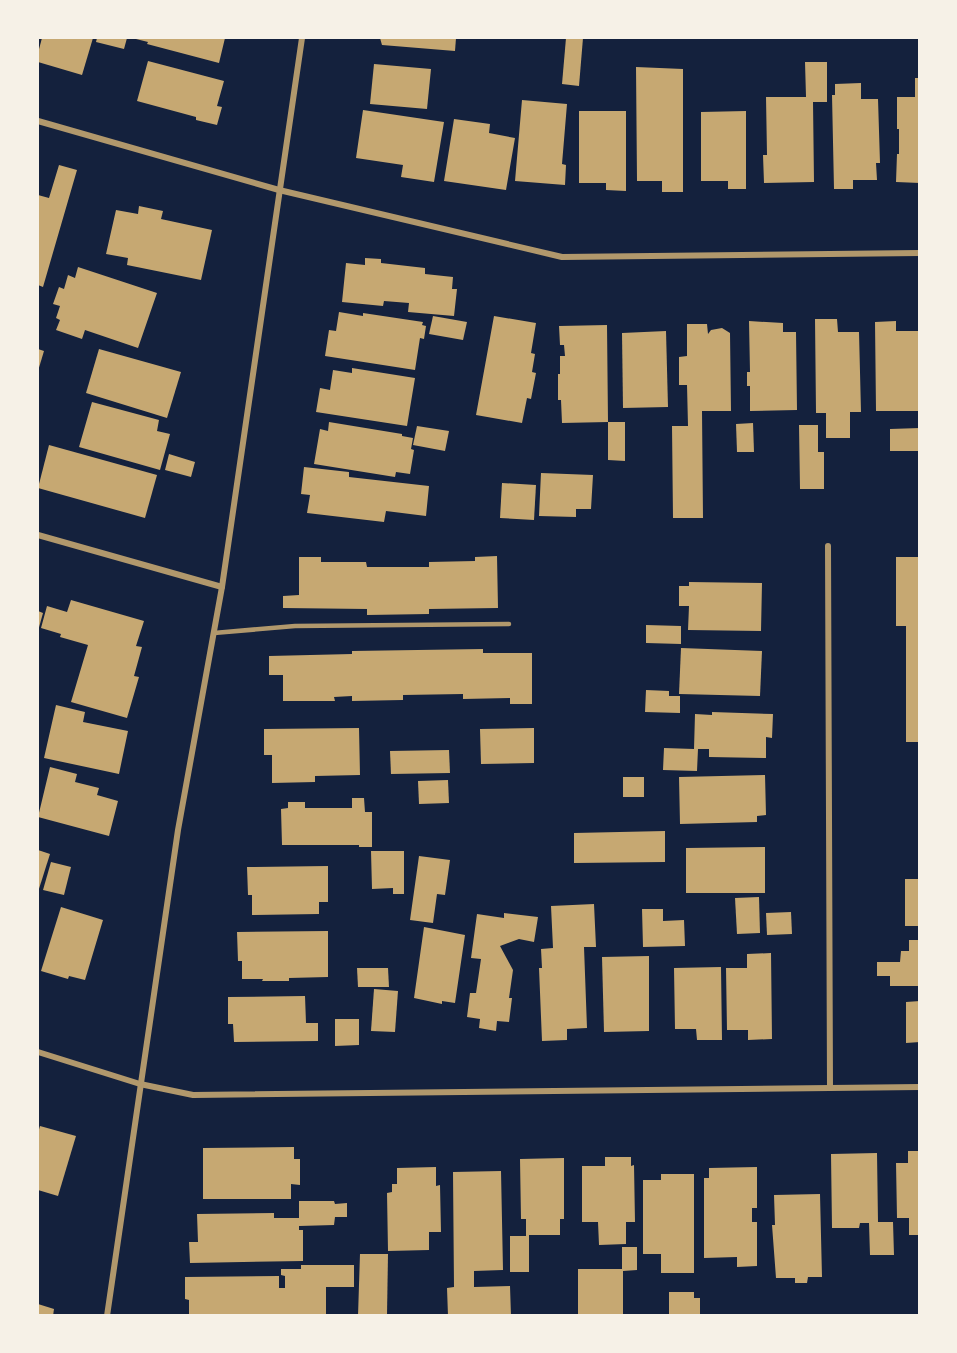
<svg xmlns="http://www.w3.org/2000/svg" width="957" height="1353" viewBox="0 0 957 1353" font-family="Manrope,sans-serif">
<style>
.building{fill:#c6a872}
.lines{fill:none;stroke-linecap:round;stroke-linejoin:round}
.service{stroke:#b1986c;stroke-width:4.5}
.minor{stroke:#b1986c;stroke-width:6}
</style>
<rect width="100%" height="100%" fill="#14213d"/>
<g class="building">
<path d="M42 38H93L82 75 38 62V53Z"/>
<path d="M97 38H127L124 49 96 42Z"/>
<path d="M132 38H225L219 63 147 44 148 42Z"/>
<path d="M380 38H456L455 51 382 45Z"/>
<path d="M566 38H583L579 86 562 84Z"/>
<path d="M148 61 224 81 217 106 222 107 217 125 196 120V117L137 101Z"/>
<path d="M805 62H827V102H813L814 182 764 183 763 155H767L766 97H806Z"/>
<path d="M374 64 431 69 427 109 370 104Z"/>
<path d="M636 67 683 69V192H662V181H637Z"/>
<path d="M915 78H920V183L896 182 897 154H899V129H897V97H915Z"/>
<path d="M861 83V99H878L880 163H876L877 180H853V189H834L832 95H835V84Z"/>
<path d="M522 100 567 104 562 164 566 165 565 185 515 181Z"/>
<path d="M363 110 444 122 434 182 401 177 403 165 356 158Z"/>
<path d="M579 111H626V191L606 190V183H579Z"/>
<path d="M746 111V189H728V181H701V112Z"/>
<path d="M454 119 490 124 489 133 515 138 506 190 444 181Z"/>
<path d="M59 165 77 170 43 287 38 285V195L49 198Z"/>
<path d="M139 206 163 211 161 219 212 230 201 280 127 265 128 258 106 254 116 210 138 214Z"/>
<path d="M365 258 381 259V263L425 268V274L453 277 452 289H457L454 316 408 312 409 303 384 301 383 306 342 302 346 263 365 265Z"/>
<path d="M78 267 157 293 138 348 85 330 82 339 56 330 60 320 56 318 60 306 53 304 59 287 64 289 68 275 75 278Z"/>
<path d="M339 312 363 316V313L423 322 422 325 426 326 424 339 420 338 415 370 325 356 329 330 336 331Z"/>
<path d="M433 316 467 322 463 340 429 334Z"/>
<path d="M494 316 536 323 531 353 535 354 532 372 536 373 531 399 527 398 522 423 476 415Z"/>
<path d="M815 319H837L838 332H859L861 412H850V438H826V413H816Z"/>
<path d="M749 321 783 323V332H796L797 410 750 411V386H747V372H750Z"/>
<path d="M896 321V331H920V411H876L875 322Z"/>
<path d="M687 324H707L708 334 711 330 722 328 730 333 731 411H702L703 518H673L672 426H688L687 385H679V357L687 356Z"/>
<path d="M607 325 608 422 562 423 561 400H558V374H560V356H565L564 345H560L559 326Z"/>
<path d="M666 331 668 407 623 408 622 333Z"/>
<path d="M38 349 44 351 38 371Z"/>
<path d="M99 349 181 372 167 418 86 393Z"/>
<path d="M352 368 415 378 407 426 316 412 320 388 330 390 333 370 352 373Z"/>
<path d="M92 402 159 420 157 431 170 434 160 470 79 447Z"/>
<path d="M329 422 402 434V436L413 438 411 449 414 450 410 474 396 472 395 477 314 464 320 429 328 431Z"/>
<path d="M608 422H625V461L608 460Z"/>
<path d="M753 423 754 452H737L736 424Z"/>
<path d="M799 425H818V452H824V489H800Z"/>
<path d="M417 426 449 431 445 451 413 445Z"/>
<path d="M920 428V451H890V429Z"/>
<path d="M49 445 157 475 145 518 38 488Z"/>
<path d="M169 454 195 462 191 477 165 470Z"/>
<path d="M304 467 349 472V477L429 486 426 516 386 511 384 522 307 513 310 495 301 494Z"/>
<path d="M541 473 593 475 591 509H576V517L539 516Z"/>
<path d="M502 483 536 485 534 520 500 518Z"/>
<path d="M497 556 498 608 429 609V614L367 615V609L283 608V596L299 595V557H321V562H366L367 567H429V562L475 561V557Z"/>
<path d="M896 557H920V742H906V626H896Z"/>
<path d="M689 582 762 583 761 631 688 630 689 606H679V586H689Z"/>
<path d="M71 600 144 621 136 646 142 647 134 676 139 677 127 718 71 702 88 645 60 637 61 634 41 628 47 606 67 612Z"/>
<path d="M38 611 43 613 38 631Z"/>
<path d="M646 625 681 626V644L646 643Z"/>
<path d="M681 648 762 651 760 696 679 694Z"/>
<path d="M483 649V653H532V704H510V698L463 699V694L403 695V700L352 701V696L334 697 335 701H283V675H269V656L352 654V651Z"/>
<path d="M646 690 669 691V696H680V713L645 712Z"/>
<path d="M56 705 85 712 83 722 128 731 119 774 44 758Z"/>
<path d="M712 712 773 714 772 738 766 737V758L709 757V749H698L697 771 663 770 664 748 694 749 695 714 712 715Z"/>
<path d="M359 728 360 775 315 776V782L272 783V755H264V729Z"/>
<path d="M534 728V763L481 764 480 729Z"/>
<path d="M449 750 450 773 391 774 390 751Z"/>
<path d="M50 767 77 774 75 782 99 788 97 795 118 801 109 836 38 817Z"/>
<path d="M765 775 766 815 757 816V822L680 824 679 777Z"/>
<rect x="623" y="777" width="21" height="20"/>
<path d="M448 780 449 803 419 804 418 781Z"/>
<path d="M352 798H364L365 812H372V847H359V845H282L281 809 288 808V802H305V808H352Z"/>
<path d="M665 831V862L574 863V833Z"/>
<path d="M765 847V893H686V848Z"/>
<path d="M38 850 50 854 38 892Z"/>
<path d="M371 851H404V894H393V888L372 889Z"/>
<path d="M419 856 450 860 445 895 437 894 433 923 410 920Z"/>
<path d="M51 862 71 867 64 895 43 890Z"/>
<path d="M328 866V902H319V914L252 915V895H248L247 867Z"/>
<rect x="905" y="879" width="15" height="47"/>
<path d="M759 897 760 933 737 934 735 898Z"/>
<path d="M594 904 596 947H584L587 1028 567 1029V1040L542 1041 539 968H542L541 949 553 948 551 906Z"/>
<path d="M61 907 103 920 85 980 69 976 68 979 41 971Z"/>
<path d="M642 909H663V921L684 920 685 946 643 947Z"/>
<path d="M791 912 792 934 767 935 766 913Z"/>
<path d="M504 913 538 917 534 942 519 939 500 946 513 970 509 998H512L509 1022 497 1021 496 1031 479 1028 480 1019 467 1017 470 993H476L481 959 471 958 477 914 504 918Z"/>
<path d="M424 927 465 935 455 1003 442 1001V1004L414 998Z"/>
<path d="M328 931V977L289 978V981H262L263 979H242V961H238L237 932Z"/>
<path d="M909 940H920V986H890V976H877V962H900L901 951H909Z"/>
<path d="M771 953 772 1039 748 1040V1030H727L726 968H747V954Z"/>
<path d="M649 956V1031L604 1032 602 957Z"/>
<path d="M721 967 722 1040H697L696 1029H675L674 968Z"/>
<path d="M357 968H388L389 987H358Z"/>
<path d="M374 989 398 991 395 1032 371 1031Z"/>
<path d="M305 996 306 1023H318V1041L234 1042 233 1024H228V997Z"/>
<path d="M920 1001V1042L906 1043V1002Z"/>
<path d="M335 1019H359V1045L335 1046Z"/>
<path d="M40 1126 76 1136 58 1196 38 1190V1133Z"/>
<path d="M294 1147V1159H300V1185L291 1184V1199H203V1148Z"/>
<path d="M908 1151H920V1235H909V1218H897L896 1163H908Z"/>
<path d="M877 1153 878 1222H893L894 1255H870L869 1223H860L859 1228H832L831 1154Z"/>
<path d="M605 1157H631V1166L634 1165 635 1222H626V1244L599 1245 598 1222H582V1166H605Z"/>
<path d="M564 1158V1219H560V1235H529V1272H510V1236H526V1219H521L520 1159Z"/>
<path d="M436 1167V1186L440 1185 441 1232H429V1250L388 1251 387 1193 392 1192V1184H397V1168Z"/>
<path d="M757 1167V1208H752V1222H757V1266L737 1267V1257L704 1258V1178H709V1168Z"/>
<path d="M501 1171 503 1270 474 1271V1287L510 1286 511 1316H448L447 1288 454 1287 453 1172Z"/>
<path d="M661 1174H694V1273H661V1254H643V1180H661Z"/>
<path d="M820 1194 822 1277H808L807 1283H795V1278H776L772 1225H775L774 1195Z"/>
<path d="M299 1201H334L335 1204 347 1203V1217H335L334 1225 299 1226V1230H303V1261L190 1263 189 1242H198L197 1214 274 1213V1218H299Z"/>
<path d="M622 1247H637V1270L623 1271V1316H578V1269H622Z"/>
<path d="M360 1254H388L387 1316H358Z"/>
<path d="M301 1265H354V1287H326V1316H189V1300L185 1299V1277L279 1276V1288H285V1276L281 1275V1269H301Z"/>
<path d="M669 1292H694V1298H700V1316H669Z"/>
<path d="M38 1304 54 1309 53 1316H38Z"/>
</g>
<g class="lines">
<path class="service" d="M214 633 295 626 509 624"/>
<g class="minor">
<path d="M38 121 279 190 562 257 920 253"/>
<path d="M38 535 222 587"/>
<path d="M828 546 830 1088"/>
<path d="M38 1052 140 1084 193 1095 920 1087"/>
<path d="M107 1316 178 830 222 587 302 38"/>
</g>
</g>
<rect width="957" height="1353" fill="none" stroke="#f6f1e7" stroke-width="78"/>
</svg>
